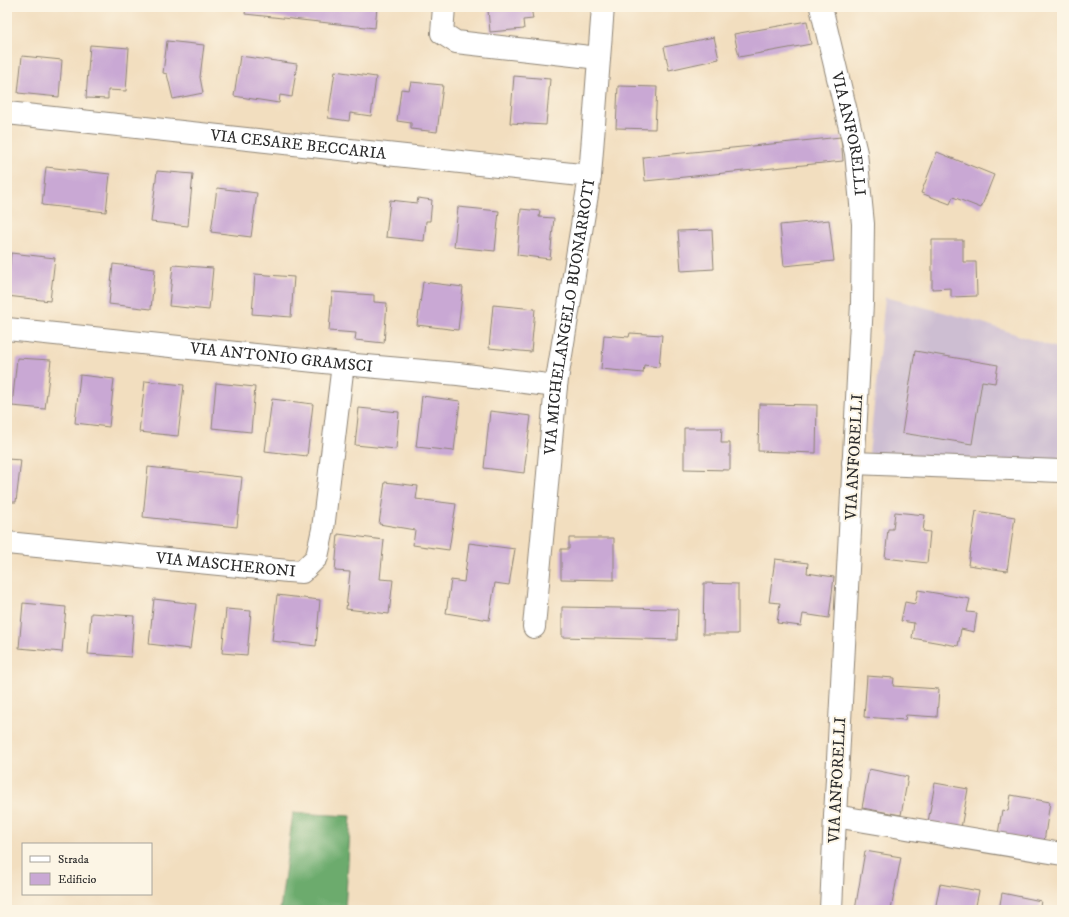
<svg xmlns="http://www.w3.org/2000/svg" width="1069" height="917" viewBox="0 0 1069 917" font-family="'IM FELL DW Pica',serif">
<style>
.industrial{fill:#cdbed2}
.forest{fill:#6cab6d;stroke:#4c6b4c}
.building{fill:#c9a8d4}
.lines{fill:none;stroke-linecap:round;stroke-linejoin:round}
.minor-casing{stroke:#8e8475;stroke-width:24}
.minor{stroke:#fff;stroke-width:22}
.labels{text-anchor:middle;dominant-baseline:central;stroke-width:4;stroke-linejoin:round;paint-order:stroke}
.street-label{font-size:16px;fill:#2b2b2b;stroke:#fcf5e5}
</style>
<rect width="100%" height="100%" fill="#fcf5e5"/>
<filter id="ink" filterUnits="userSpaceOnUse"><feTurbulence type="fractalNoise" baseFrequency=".025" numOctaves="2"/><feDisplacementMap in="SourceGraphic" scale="8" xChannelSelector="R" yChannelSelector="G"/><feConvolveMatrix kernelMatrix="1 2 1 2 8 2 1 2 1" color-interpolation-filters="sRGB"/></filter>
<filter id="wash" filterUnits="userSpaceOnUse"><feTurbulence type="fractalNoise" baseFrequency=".012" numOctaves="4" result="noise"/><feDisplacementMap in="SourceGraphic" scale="16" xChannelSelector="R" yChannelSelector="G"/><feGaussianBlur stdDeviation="0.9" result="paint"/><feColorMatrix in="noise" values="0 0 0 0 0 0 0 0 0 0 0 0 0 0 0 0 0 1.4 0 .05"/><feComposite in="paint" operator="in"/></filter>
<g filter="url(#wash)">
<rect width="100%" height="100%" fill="#f2debf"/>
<path class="industrial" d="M885 297 977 321 1062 350V449L1057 463 869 454Z"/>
<path class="forest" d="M293 813 351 816 345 910H280Z"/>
<g id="blocks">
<g class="building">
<path d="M246 7H377L375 28 245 14Z"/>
<path d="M493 7H531L533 19 523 20 524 29 490 32 488 10 493 9Z"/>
<path d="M807 21 811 44 739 57 734 34Z"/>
<path d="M714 37 719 59 669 70 664 47Z"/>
<path d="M167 41 204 45 200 77 203 93 173 99 167 74 163 73Z"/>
<path d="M90 45 129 48 126 91 108 90V99L86 98Z"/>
<path d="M22 56 62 60 59 97 18 93Z"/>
<path d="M240 56 297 64 292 97 280 95 279 103 234 96Z"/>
<path d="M335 71 376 77 371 116 350 113 349 121 328 118Z"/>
<path d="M514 76 550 79 546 125 510 123Z"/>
<path d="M411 82 443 85 437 132 411 129V123L397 121 401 89 409 90Z"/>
<path d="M618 86 657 87 655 129 616 128Z"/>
<path d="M841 137 843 161 645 181 643 157Z"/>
<path d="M937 152 994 175 981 208 953 197 950 204 921 193Z"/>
<path d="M46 167 110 174 106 212 42 205Z"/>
<path d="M157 171 193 174 188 226 151 222Z"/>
<path d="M217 188 257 193 251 237 211 232Z"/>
<path d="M418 198 432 200 430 221H426L424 241 386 237 390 200 417 203Z"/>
<path d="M458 207 499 211 495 251 454 247Z"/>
<path d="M521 209 540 211 539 217 554 218 550 259 517 255Z"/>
<path d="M829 220 834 261 784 266 780 225Z"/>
<path d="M712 230 714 269 681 271 678 231Z"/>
<path d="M932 240H963V262H976L977 296 951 297V288L932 289Z"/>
<path d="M11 253 55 258 50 301 7 296Z"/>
<path d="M113 264 155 269 151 309 109 304Z"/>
<path d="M173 265 213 268 209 310 169 306Z"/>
<path d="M255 274 294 277 291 317 252 314Z"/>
<path d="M423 282 463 287 458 330 417 325Z"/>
<path d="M332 292 374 295V302L387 303 384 343 355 340 356 333 329 331Z"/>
<path d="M493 305 535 309 531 352 489 348Z"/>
<path d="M630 333 662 335 659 367 644 365 643 373 601 369 604 335 629 337Z"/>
<path d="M915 351 998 365 995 383 982 381 972 444 902 433Z"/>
<path d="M17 358 51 360 45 409 12 406Z"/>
<path d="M80 375 114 379 109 427 75 423Z"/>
<path d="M145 381 184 385 178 436 139 432Z"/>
<path d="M216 383 255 387 251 432 212 428Z"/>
<path d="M422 396 460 401 454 451 416 447Z"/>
<path d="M272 399 313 404 307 456 265 451Z"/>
<path d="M759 404 817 405 816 453 758 451Z"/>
<path d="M359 408 399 412 396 449 355 445Z"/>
<path d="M490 411 531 416 524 473 484 468Z"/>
<path d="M684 428H722L721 443H730V470L684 469Z"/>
<path d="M7 459 21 460 16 502H7Z"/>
<path d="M148 467 242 477 237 527 143 517Z"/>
<path d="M385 482 418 486 416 499 456 504 449 550 413 545 415 530 379 524Z"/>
<path d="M976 511 1015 517 1007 571 968 565Z"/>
<path d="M895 512 925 515 923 531 930 532 927 563 885 558 888 529H893Z"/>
<path d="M338 534 384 540 380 579 393 580 389 614 346 609 350 572 335 571Z"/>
<path d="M569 538H614V580L561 579V549H569Z"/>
<path d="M469 543 515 549 509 585 495 583 489 620 446 613 451 580 464 582Z"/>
<path d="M775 559 808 563 807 573 834 577 829 618 803 614 801 626 777 623 780 603 769 602Z"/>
<path d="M704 583 738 584V634H703Z"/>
<path d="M918 590 970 599 967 612 977 613 974 632 961 629 958 646 912 638 914 623 901 621 905 602 915 604Z"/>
<path d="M277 595 320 600 316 646 272 641Z"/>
<path d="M154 599 196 604 190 649 149 644Z"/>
<path d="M23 603 66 607 62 652 19 648Z"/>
<path d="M562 607 678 609 677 640 562 637Z"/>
<path d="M226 609 251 611 247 655 222 653Z"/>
<path d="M91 613 134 616 131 657 88 654Z"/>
<path d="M867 676 894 678 893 686 939 689 937 717 906 715 905 720 864 717Z"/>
<path d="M869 769 908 777 901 815 862 808Z"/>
<path d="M935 783 968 789 961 828 928 822Z"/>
<path d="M1011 795 1050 802 1044 842 998 834 1002 810 1008 811Z"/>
<path d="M865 851 901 857 891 910H855Z"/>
<path d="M940 884 979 891 975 910H935Z"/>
<path d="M1002 893 1041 901 1039 910H999Z"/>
</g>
</g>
</g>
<g filter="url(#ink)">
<use href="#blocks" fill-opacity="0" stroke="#8e8475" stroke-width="1"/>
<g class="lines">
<g class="minor-casing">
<g id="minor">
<path d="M444 7 442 33 456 42 599 58"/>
<path id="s1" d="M821 7 856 153 863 224 862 303 835 816 831 910"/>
<path id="s2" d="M7 113 590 176"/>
<path id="s3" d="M7 329 343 364 458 374 556 386"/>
<path d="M853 463 1060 471"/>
<path id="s4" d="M7 543 288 571 302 572 317 557 323 529 343 364"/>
<path id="s5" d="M534 627 556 386 590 176 603 7"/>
<path d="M835 816 1062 854"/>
</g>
</g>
<use href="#minor" class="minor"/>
</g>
</g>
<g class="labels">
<g class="street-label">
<text stroke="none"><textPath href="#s1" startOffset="130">VIA ANFORELLI</textPath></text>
<text stroke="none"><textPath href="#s2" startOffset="293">VIA CESARE BECCARIA</textPath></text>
<text stroke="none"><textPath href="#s5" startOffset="312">VIA MICHELANGELO BUONARROTI</textPath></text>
<text stroke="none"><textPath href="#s3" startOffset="276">VIA ANTONIO GRAMSCI</textPath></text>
<text transform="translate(854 457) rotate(-87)">VIA ANFORELLI</text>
<text stroke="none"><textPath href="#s4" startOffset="220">VIA MASCHERONI</textPath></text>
<text transform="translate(837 780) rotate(-87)">VIA ANFORELLI</text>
</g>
</g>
<rect width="1069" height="917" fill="none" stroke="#fcf5e5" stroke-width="24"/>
<rect x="22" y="843" width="130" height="52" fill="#fcf5e5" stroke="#a8a49b"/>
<rect x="30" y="856" width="20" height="6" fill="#ffffff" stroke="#a8a49b"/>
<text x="58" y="863" font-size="12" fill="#2b2b2b">Strada</text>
<rect x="30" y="873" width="20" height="12" fill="#c9a8d4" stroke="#a8a49b"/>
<text x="58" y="883" font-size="12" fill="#2b2b2b">Edificio</text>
</svg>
